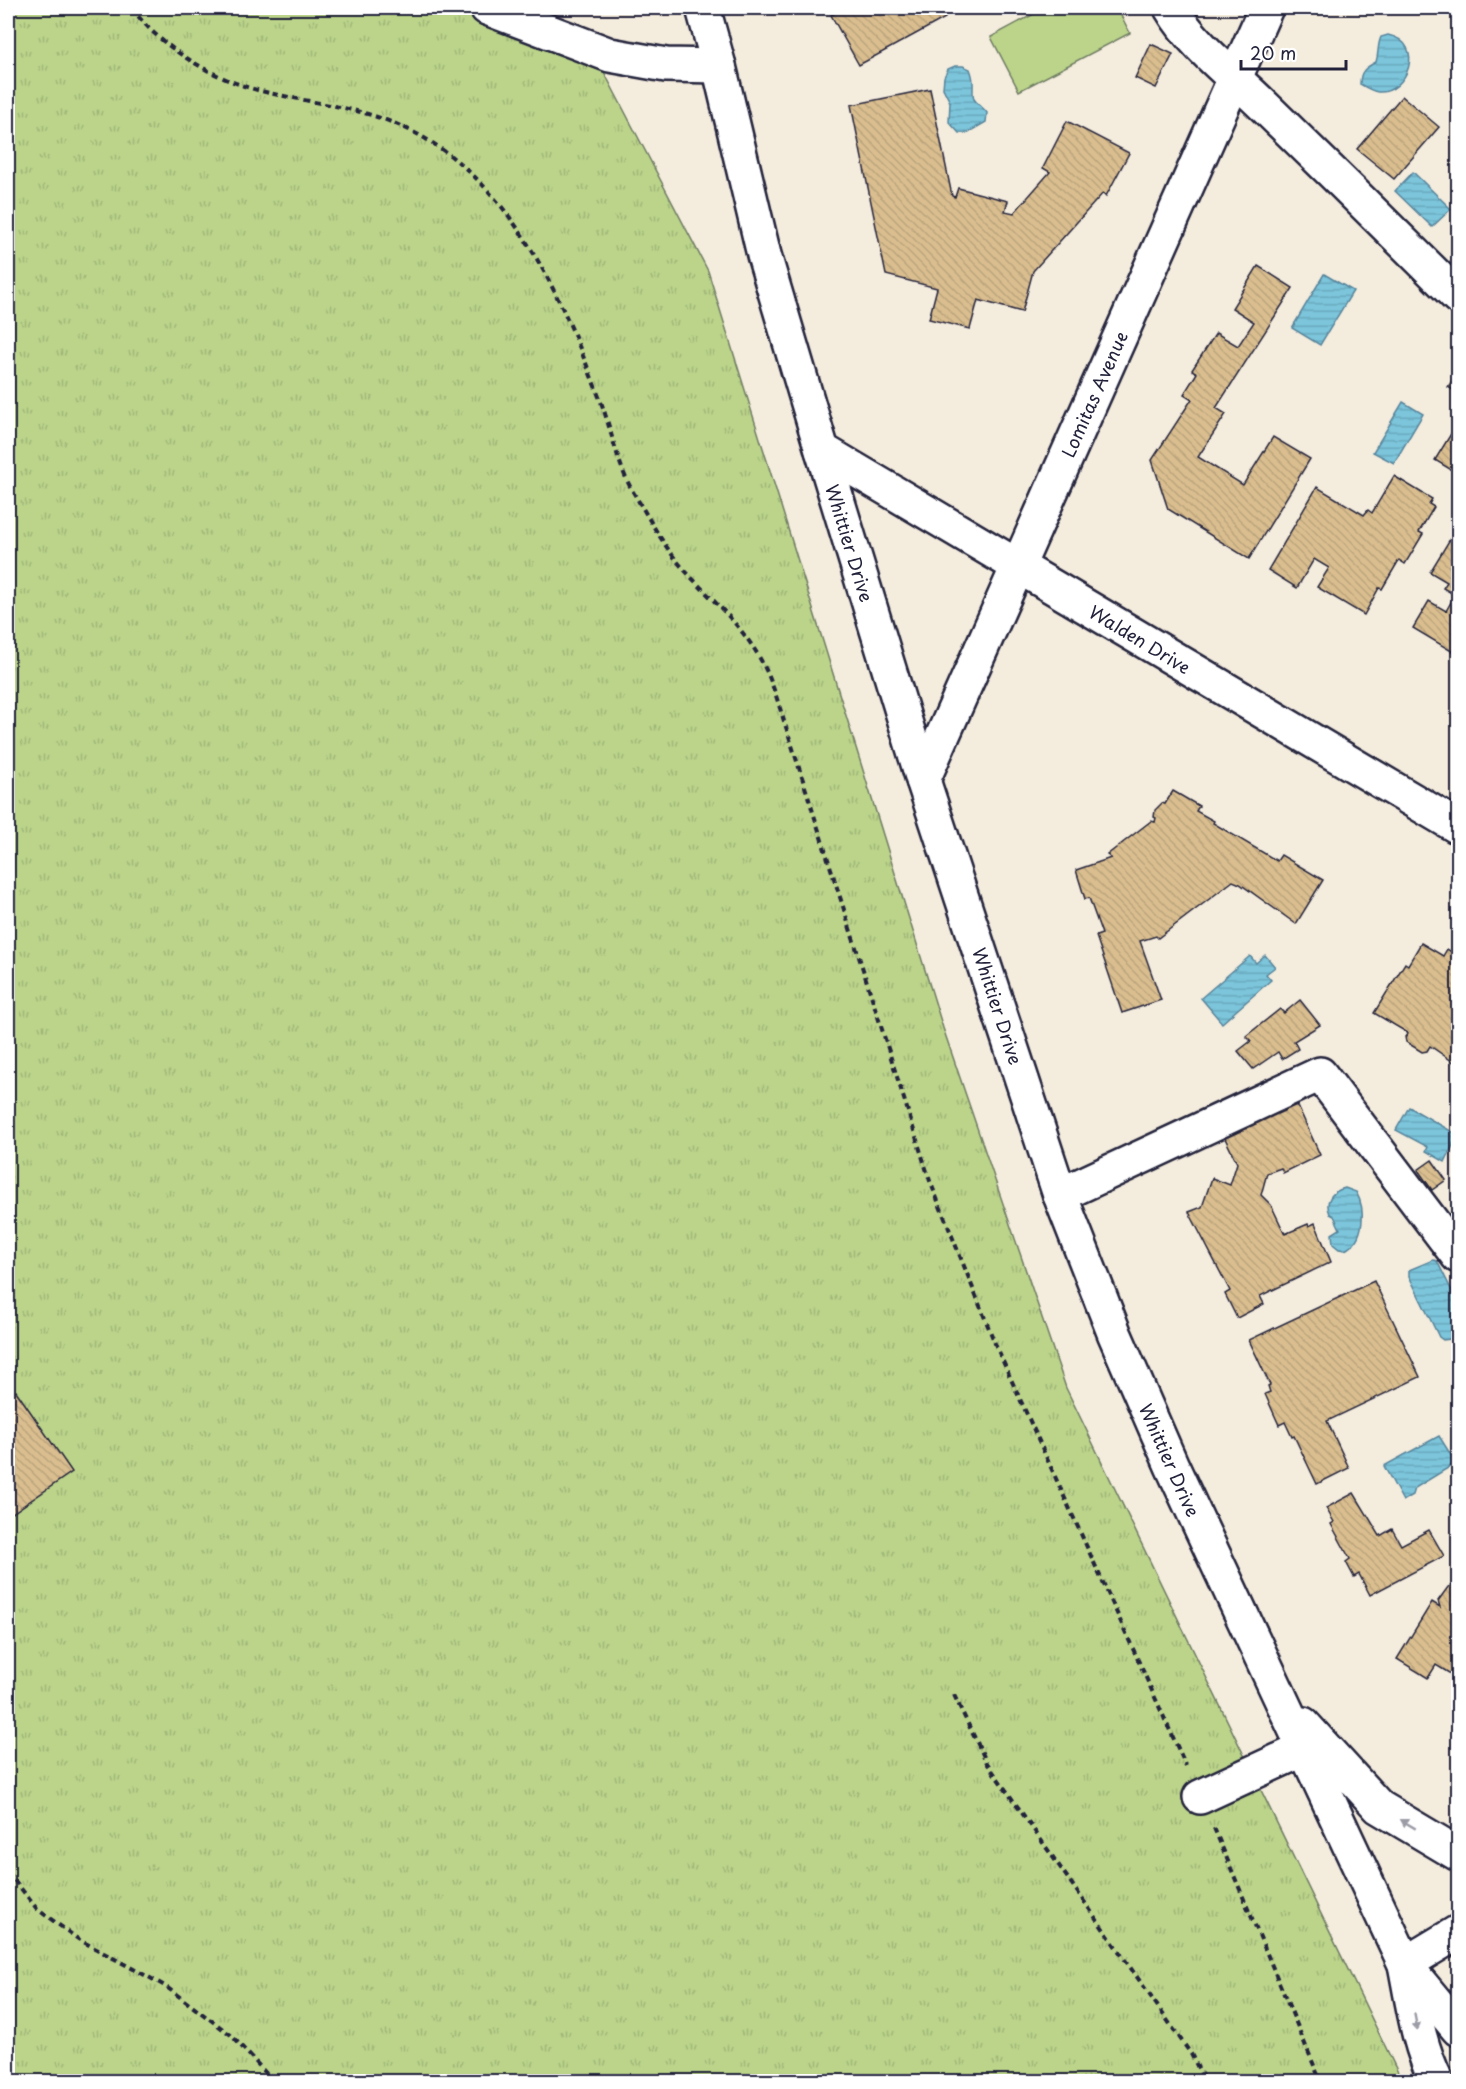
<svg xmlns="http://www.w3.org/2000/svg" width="1466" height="2089" viewBox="0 0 1466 2089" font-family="'Playpen Sans',sans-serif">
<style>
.grass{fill:url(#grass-tufts);stroke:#6e7b62;stroke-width:1.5}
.garden{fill:#bbd48a;stroke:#6e7b62;stroke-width:1.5}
.water{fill:url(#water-rules);stroke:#57849b;stroke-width:1.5}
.building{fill:url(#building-back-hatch);stroke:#22223b;stroke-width:1.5}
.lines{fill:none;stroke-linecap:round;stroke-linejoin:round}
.minor-casing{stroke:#22223b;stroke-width:38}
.path{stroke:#22223b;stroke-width:4;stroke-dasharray:6 4.5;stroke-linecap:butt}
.minor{stroke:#fff;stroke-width:33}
.oneway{fill:#9c9ca7}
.labels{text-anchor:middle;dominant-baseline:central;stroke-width:4.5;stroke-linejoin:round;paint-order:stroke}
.street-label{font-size:18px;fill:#22223b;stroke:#fff}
</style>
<defs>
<pattern id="grass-tufts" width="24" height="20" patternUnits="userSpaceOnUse" patternTransform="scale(1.5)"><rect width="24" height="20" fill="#bbd48a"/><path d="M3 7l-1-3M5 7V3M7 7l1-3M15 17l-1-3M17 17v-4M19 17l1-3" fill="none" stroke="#a0b678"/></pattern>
<pattern id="water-rules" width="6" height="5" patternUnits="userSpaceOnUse" patternTransform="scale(1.5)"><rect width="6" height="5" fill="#7bc5db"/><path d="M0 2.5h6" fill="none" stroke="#6aa9bd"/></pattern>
<pattern id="building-back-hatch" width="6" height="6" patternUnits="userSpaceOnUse" patternTransform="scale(1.5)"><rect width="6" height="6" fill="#dabe8f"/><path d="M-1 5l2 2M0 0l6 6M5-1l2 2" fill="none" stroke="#bba37c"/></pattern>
</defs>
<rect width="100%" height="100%" fill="#f4ecdd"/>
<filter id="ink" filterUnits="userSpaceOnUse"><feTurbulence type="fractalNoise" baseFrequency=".0167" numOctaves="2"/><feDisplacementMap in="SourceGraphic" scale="12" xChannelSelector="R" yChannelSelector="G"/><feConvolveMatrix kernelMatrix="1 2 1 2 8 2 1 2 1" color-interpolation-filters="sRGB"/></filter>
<g filter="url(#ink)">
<path class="grass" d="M8 8H451L604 72 708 271 943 1028 1066 1388 1402 2081 8 2082Z"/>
<path class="garden" d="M1045 8H1117L1130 33 1019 91 991 37Z"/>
<g class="water">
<path d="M1388 35C1427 43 1407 94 1378 92 1371 91 1365 87 1360 84 1360 71 1365 68 1376 62 1379 53 1377 46 1381 37Z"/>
<path d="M955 66H963L970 69C976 83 971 90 974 99 977 104 984 108 987 113L986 122 967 133H959L949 122 950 102 943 88 944 77 948 69Z"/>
<path d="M1413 172 1451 209 1432 227 1395 191Z"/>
<path d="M1324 274 1353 291 1320 345 1292 328Z"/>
<path d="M1403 402 1423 414 1394 463 1373 452Z"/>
<path d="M1265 955 1275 967 1266 974 1271 980 1222 1023 1201 998 1250 956 1256 963Z"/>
<path d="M1409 1107 1458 1135 1445 1162 1426 1151 1428 1147 1396 1130Z"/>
<path d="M1345 1188 1356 1192C1366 1209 1365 1240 1345 1250L1339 1249 1333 1244 1332 1234 1340 1229 1334 1216 1330 1214C1324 1201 1332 1191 1345 1188Z"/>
<path d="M1433 1260 1437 1261 1458 1303V1331L1451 1339 1443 1340 1439 1337 1409 1276V1270Z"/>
<path d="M1439 1436 1456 1463 1415 1488 1413 1495 1403 1501 1384 1466Z"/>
</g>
<g class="building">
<path d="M844 8H946L945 18 859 65 831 15Z"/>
<path d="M1151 44 1173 54 1156 88 1135 78Z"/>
<path d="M930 89 952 196 955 197 958 188 1008 201 1005 211 1014 213 1050 172 1043 168 1067 121 1129 153 1106 196 1103 193 1033 271 1022 312 978 300 970 329 929 319 937 288 886 275 851 105Z"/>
<path d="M1402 96 1439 127 1394 179 1357 149Z"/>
<path d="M1258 266 1293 288 1216 408 1226 414 1198 457 1243 485 1273 437 1310 459 1249 559 1168 509 1152 460 1192 399 1184 394 1197 373 1192 370 1216 333 1238 346 1254 322 1232 308Z"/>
<path d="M1458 371V393L1448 387Z"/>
<path d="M1457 424 1458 425V474L1435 460Z"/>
<path d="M1394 476 1432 499 1429 504 1434 507 1419 532 1423 534 1405 564 1399 560 1382 589 1379 588 1364 615 1317 587 1329 568 1314 559 1297 588 1268 570 1317 487 1364 515 1368 510 1372 513Z"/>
<path d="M1453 534 1458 538V655L1413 628 1429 601 1446 611 1455 595 1443 588 1447 582 1430 572Z"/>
<path d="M1173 791 1199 806 1196 811 1214 821 1213 823 1277 861 1281 855 1323 880 1296 924 1240 884 1233 881 1158 938 1156 936 1140 941 1161 1000 1122 1013 1096 936 1102 934 1089 898 1085 899 1076 870 1111 858 1107 855 1151 821 1155 822 1156 818 1154 817 1155 810 1162 803 1165 804Z"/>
<path d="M1421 943 1443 956 1447 949 1458 956V1065L1430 1046 1427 1051 1422 1052 1406 1042 1405 1037 1408 1033 1374 1013 1405 963 1408 965Z"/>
<path d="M1300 1000 1320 1025 1294 1041 1298 1049 1282 1059 1278 1052 1253 1069 1238 1051 1251 1041 1246 1036 1280 1009 1284 1013Z"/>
<path d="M1296 1102 1320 1155 1283 1173 1281 1168 1267 1173 1261 1195 1271 1205 1285 1234 1308 1224 1309 1226 1315 1223 1331 1262 1260 1296 1264 1304 1237 1318 1225 1294 1230 1291 1189 1212 1202 1207 1212 1178 1230 1185 1237 1163 1223 1134 1274 1111 1275 1114 1279 1112 1278 1110Z"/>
<path d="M1432 1160 1446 1180 1432 1190 1418 1170Z"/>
<path d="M1374 1281 1420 1377 1327 1421 1349 1468 1317 1484 1294 1436 1292 1437 1285 1422 1279 1425 1265 1394 1270 1392 1268 1386 1270 1385 1249 1340Z"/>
<path d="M16 1391 72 1472 8 1516V1396Z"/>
<path d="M1354 1493 1380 1536 1392 1529 1401 1545 1429 1530 1444 1556 1370 1595 1359 1574 1354 1577 1346 1562 1350 1559 1331 1524 1334 1522 1326 1508Z"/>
<path d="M1458 1576V1687L1454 1680V1676L1436 1665 1428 1678 1397 1659 1432 1602 1440 1607 1438 1601 1448 1587 1453 1585Z"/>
</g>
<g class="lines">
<g class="minor-casing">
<g id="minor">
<path d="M487 8 610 55 666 65 719 66"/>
<path d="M703 8 719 66 764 255 822 450 923 780 1060 1195 1115 1335 1172 1466 1405 1964C1413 2005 1418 2045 1437 2082"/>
<path d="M1171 8C1194 47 1233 75 1265 107 1330 170 1394 233 1458 297"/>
<path d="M822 450 1458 827"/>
<path d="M923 780 1266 8"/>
<path d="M1060 1195 1320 1074 1458 1256"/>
<path d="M1303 1724 1379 1807 1458 1854"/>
<path d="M1200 1797 1304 1749"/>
<path d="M1405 1964 1458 1932"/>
<path d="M1406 1966 1458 2029"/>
</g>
</g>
<g class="path">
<path d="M132 8C158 46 215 80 261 91 323 106 377 107 434 144 522 202 565 307 601 402 611 429 618 466 632 490 650 520 666 551 690 576 717 605 745 629 763 664 774 685 780 710 788 733L930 1181 996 1346 1186 1766"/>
<path d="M954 1695 987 1763 1191 2054 1205 2082"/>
<path d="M1214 1828 1321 2082"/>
<path d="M8 1872 37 1909 78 1939 165 1986 231 2035 274 2082"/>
</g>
<use href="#minor" class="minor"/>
</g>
<defs><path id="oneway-solid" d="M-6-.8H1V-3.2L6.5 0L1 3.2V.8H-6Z" transform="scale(1.5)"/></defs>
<g class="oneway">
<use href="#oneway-solid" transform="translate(1408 1824) rotate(-149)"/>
<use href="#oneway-solid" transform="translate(1416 2022) rotate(79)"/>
</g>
</g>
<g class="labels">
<g class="street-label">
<text transform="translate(1094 394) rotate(-66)">Lomitas Avenue</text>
<text transform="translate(850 543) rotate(73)">Whittier Drive</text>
<text transform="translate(1140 639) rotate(31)">Walden Drive</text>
<text transform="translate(998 1006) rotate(72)">Whittier Drive</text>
<text transform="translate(1170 1460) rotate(66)">Whittier Drive</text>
</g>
</g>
<rect width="1466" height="2089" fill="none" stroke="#fff" stroke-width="30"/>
<rect x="15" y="15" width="1436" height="2059" fill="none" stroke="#22223b" stroke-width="2" filter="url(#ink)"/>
<path d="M1241 60v9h105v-9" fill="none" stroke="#22223b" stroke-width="3"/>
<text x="1250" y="60" font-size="18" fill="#22223b" stroke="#ffffff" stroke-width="4.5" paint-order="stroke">20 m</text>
</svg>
